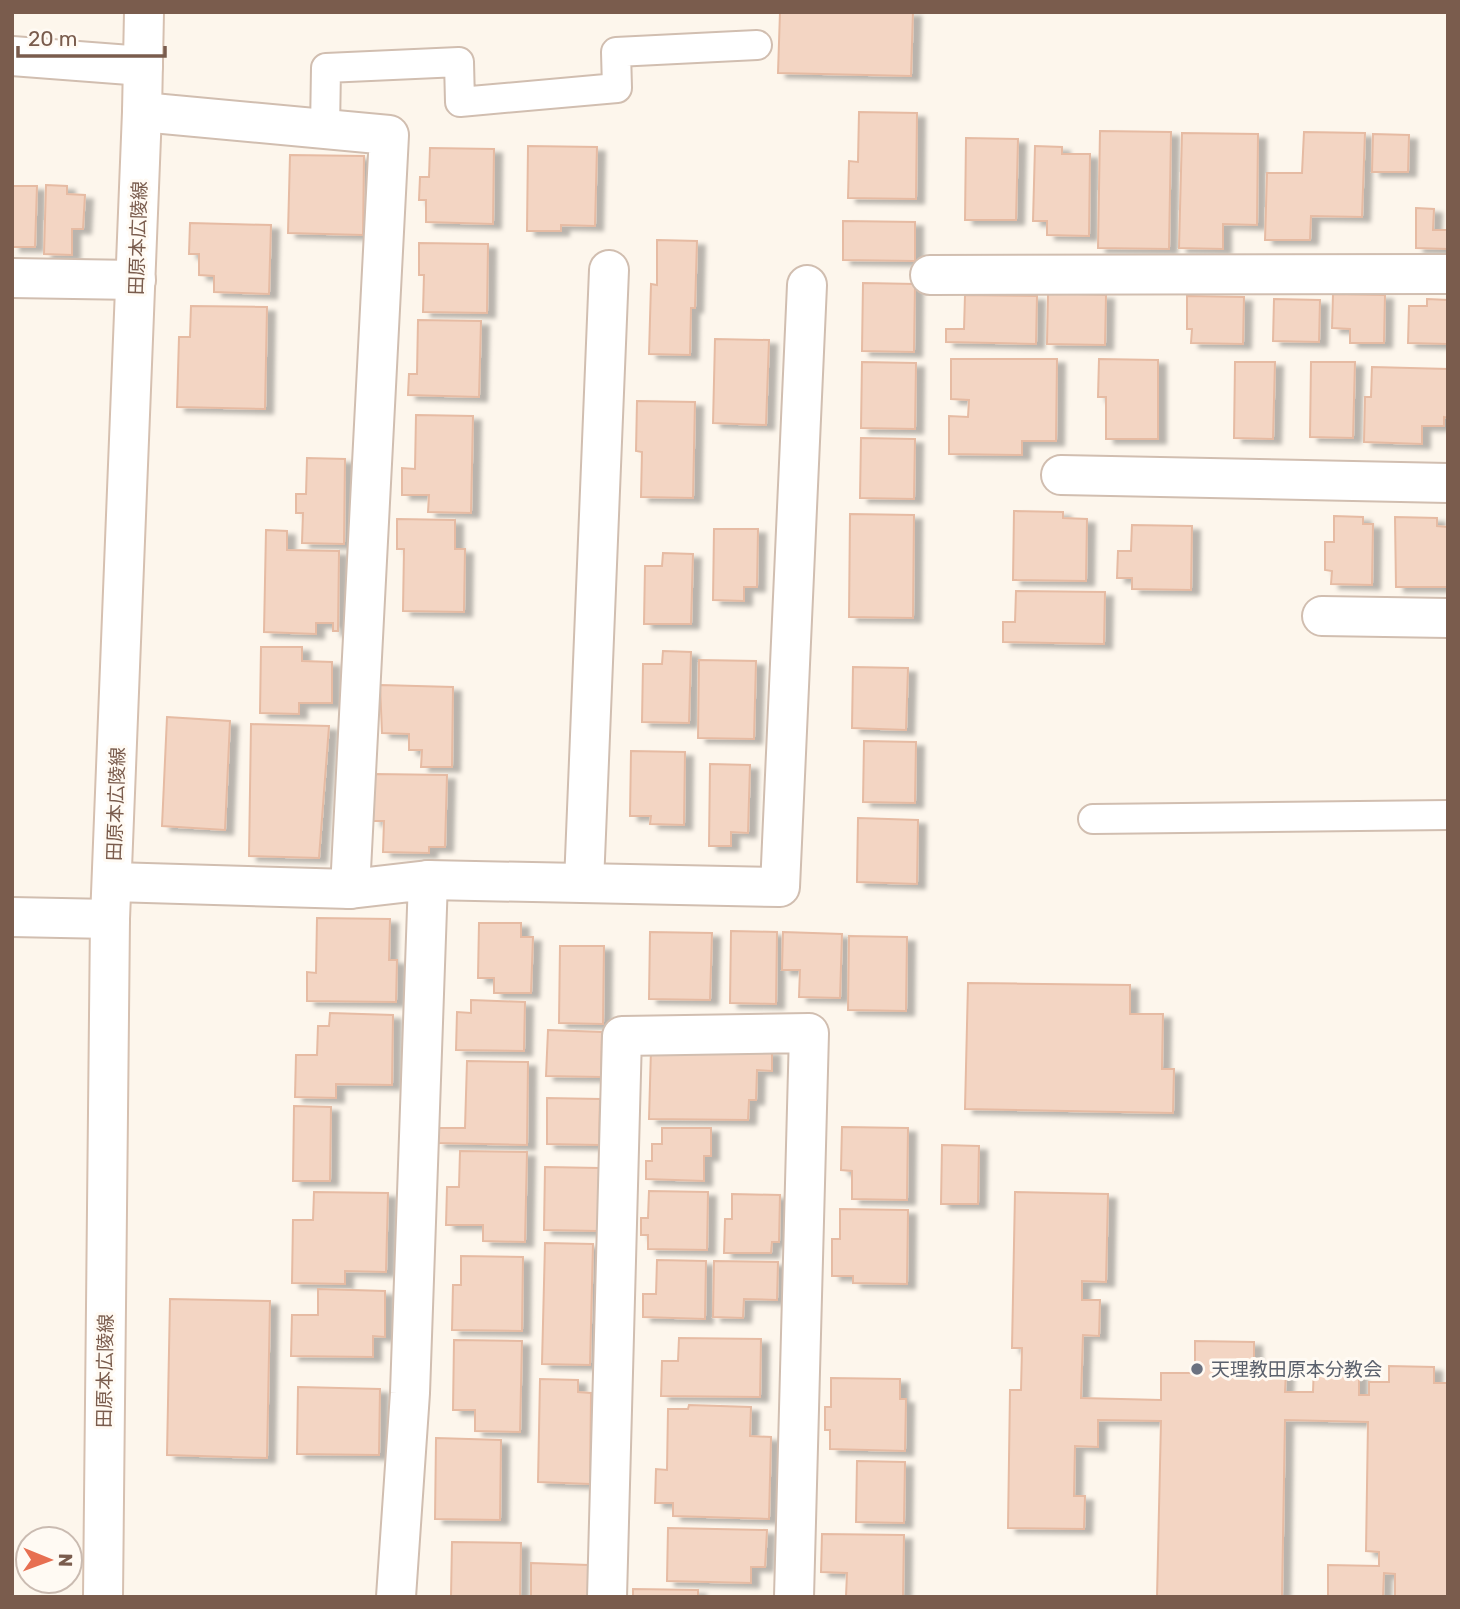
<svg xmlns="http://www.w3.org/2000/svg" width="1460" height="1609" viewBox="0 0 1460 1609" font-family="Rubik,'Noto Sans JP',sans-serif">
<style>
.building{fill:#f3d5c3;stroke:#e6bba3;stroke-width:2;filter:url(#shadow)}
.lines{fill:none;stroke-linecap:round;stroke-linejoin:round}
.lane-casing{stroke:#d1beb0;stroke-width:32}
.street-casing{stroke:#d1beb0;stroke-width:42}
.secondary-casing{stroke:#d6c0b0;stroke-width:42}
.lane{stroke:#fff;stroke-width:28}
.street{stroke:#fff;stroke-width:38}
.secondary{stroke:#fff;stroke-width:38}
.worship-dot{fill:#6b7280;stroke:#fffaf3;stroke-width:2.5}
.labels{text-anchor:middle;dominant-baseline:central;stroke-width:6;stroke-linejoin:round;paint-order:stroke}
.street-label{font-size:19px;fill:#7a5c4d;stroke:#fffaf3}
.worship-label{font-size:19px;fill:#5b616d;stroke:#fffaf3;text-anchor:start}
</style>
<defs>
<filter id="shadow"><feDropShadow dx="8" dy="4.5" stdDeviation="2" flood-color="#0004"/></filter>
</defs>
<rect width="100%" height="100%" fill="#fdf6ec"/>
<g class="building">
<path d="M780 12H913L911 76 778 73Z"/>
<path d="M859 112 917 113 916 199 848 198 849 161 858 162Z"/>
<path d="M1100 131 1171 132 1169 249 1098 248Z"/>
<path d="M1304 132 1365 133 1362 217 1311 216 1310 240H1265L1267 173H1302Z"/>
<path d="M1182 133 1258 134 1257 225 1223 224V249L1179 248Z"/>
<path d="M1373 134 1409 135 1408 172H1372Z"/>
<path d="M966 138 1018 139 1016 220H965Z"/>
<path d="M528 146 597 147 595 226 561 225V231H527Z"/>
<path d="M1035 146 1062 147V154H1090L1089 236 1047 235V221H1033Z"/>
<path d="M430 148 494 149 493 224 426 222V200H419L420 177H429Z"/>
<path d="M290 155 364 156 363 235 288 233Z"/>
<path d="M46 185 67 186V194L85 195 83 229H72V255L44 254Z"/>
<path d="M12 186H37L35 247H12Z"/>
<path d="M1416 208 1434 209 1433 230H1448V249L1416 248Z"/>
<path d="M843 221 915 222V261L843 260Z"/>
<path d="M190 223 271 225 269 294 214 292V276L199 275V254H189Z"/>
<path d="M657 240 697 241 695 308H691L690 355 649 354 651 284 657 285Z"/>
<path d="M419 243 488 244 487 313 423 312 424 275H419Z"/>
<path d="M863 283 915 284 914 352 862 351Z"/>
<path d="M1048 293 1106 295 1105 345 1047 344Z"/>
<path d="M1333 294 1385 295 1384 343H1350V329L1332 328Z"/>
<path d="M965 295 1037 296 1036 344 946 342V329H964Z"/>
<path d="M1187 296 1244 297 1243 344 1191 343 1192 329H1187Z"/>
<path d="M1274 299 1320 300 1319 342 1273 341Z"/>
<path d="M1427 299 1448 300V344L1408 343 1409 306H1427Z"/>
<path d="M191 306 267 307 265 409 177 407 179 337H190Z"/>
<path d="M418 320 481 321 479 397 408 395 409 374H417Z"/>
<path d="M715 339 769 340 766 425 713 423Z"/>
<path d="M951 359H1057L1056 441H1022V455L949 454V416L968 417 969 400 951 399Z"/>
<path d="M1099 359 1158 360V439H1106V397H1098Z"/>
<path d="M862 362 916 363 915 429 861 428Z"/>
<path d="M1235 362H1275L1273 439 1234 438Z"/>
<path d="M1311 362H1355L1353 438 1310 437Z"/>
<path d="M1372 367 1448 369V418L1444 417V426H1422V444L1364 442 1365 397H1371Z"/>
<path d="M637 401 695 402 693 498 641 497 642 452 636 451Z"/>
<path d="M416 415 473 416 471 513 428 512 429 495H402V468L415 469Z"/>
<path d="M861 438 915 439 914 499 860 498Z"/>
<path d="M307 458 345 459 344 544 302 543 303 513H296V494H306Z"/>
<path d="M1014 511 1063 512V518L1087 519 1086 581 1013 580Z"/>
<path d="M850 514 914 515 913 618 849 617Z"/>
<path d="M1334 516 1363 517V524H1373L1372 585 1331 584 1332 571 1325 570V542H1334Z"/>
<path d="M1395 517 1437 518V526L1448 527V587H1396Z"/>
<path d="M397 519 455 520V549H465L464 612 403 611 404 549H397Z"/>
<path d="M1132 525 1192 526 1191 590 1132 589V578H1117L1118 551H1131Z"/>
<path d="M714 529H758L757 587H744V601L713 600Z"/>
<path d="M266 530 287 531V550L339 551 338 631H333V623H316V634L264 632Z"/>
<path d="M663 553 693 554 691 624H644L645 566H662Z"/>
<path d="M1016 591 1105 592 1104 644 1003 642V622H1015Z"/>
<path d="M261 647H302V661L332 662V703H299V714L260 713Z"/>
<path d="M663 651 691 652 689 723 642 722 643 664H662Z"/>
<path d="M699 660 756 661 754 739 698 738Z"/>
<path d="M853 667 908 668 906 730 852 728Z"/>
<path d="M380 685 453 687 452 767H421L422 750H409V734L382 733Z"/>
<path d="M167 717 230 721 225 830 162 826Z"/>
<path d="M251 724 329 726 319 858 249 856Z"/>
<path d="M864 741 916 742 915 803 863 802Z"/>
<path d="M631 751 685 752 684 825 650 824 651 816H630Z"/>
<path d="M710 764 750 765 748 833 731 832V846H709Z"/>
<path d="M374 774 447 775 445 847H429V853L383 852 384 821H373Z"/>
<path d="M858 818 918 820 917 884 857 882Z"/>
<path d="M317 918 390 919 389 960H397L396 1002 307 1001V972L316 973Z"/>
<path d="M479 923H521V937H533L531 993H494V978H478Z"/>
<path d="M731 931 777 932 776 1004 730 1003Z"/>
<path d="M650 932 712 933 710 1000 649 999Z"/>
<path d="M783 932 842 934 840 998 799 997 800 970H782Z"/>
<path d="M849 936 907 937 906 1011 848 1010Z"/>
<path d="M560 946H604L603 1024 559 1023Z"/>
<path d="M968 983 1130 985V1014H1163L1162 1069H1174L1173 1113 965 1109Z"/>
<path d="M471 1000 525 1002 524 1051 456 1050 457 1012 471 1013Z"/>
<path d="M330 1013 393 1015 392 1085 336 1084V1098L295 1097 296 1055H317L318 1026H329Z"/>
<path d="M548 1030 602 1032 601 1077 546 1076Z"/>
<path d="M651 1049 772 1051V1071L757 1070 756 1100H749L748 1120 649 1119Z"/>
<path d="M467 1061 528 1062 527 1145 437 1143V1128H465Z"/>
<path d="M547 1098 600 1099 599 1145 547 1144Z"/>
<path d="M294 1106 331 1107 330 1181H293Z"/>
<path d="M842 1127 908 1128 907 1200 852 1199V1171L841 1170Z"/>
<path d="M662 1128H711V1156H704V1181L646 1179V1161H652V1144H662Z"/>
<path d="M942 1145 979 1146 978 1204H941Z"/>
<path d="M460 1151 527 1152 525 1242 483 1241V1225H446L447 1187H459Z"/>
<path d="M545 1167 599 1168 598 1231 544 1230Z"/>
<path d="M649 1191 708 1192 707 1250 648 1249V1235H641V1218H648Z"/>
<path d="M314 1192 388 1193 386 1272 345 1271V1284L292 1283 293 1220H313Z"/>
<path d="M1015 1192 1108 1194 1106 1282 1082 1281V1300H1100L1099 1336 1083 1335 1081 1398 1161 1400V1373H1195V1341L1254 1342V1371L1286 1372 1285 1392H1313L1314 1365 1359 1366V1395H1369V1382H1389V1366L1434 1367V1383H1448V1597H1395V1574L1384 1573 1383 1597H1328V1565L1379 1566V1552L1366 1551 1368 1422 1285 1420 1282 1597H1157L1161 1421 1098 1420V1447L1075 1446 1074 1496H1085L1084 1529 1008 1528 1010 1390H1021L1022 1348H1012Z"/>
<path d="M732 1194 780 1195 779 1242H772L771 1253H724L725 1219H732Z"/>
<path d="M840 1209 908 1210 907 1284 853 1283V1276H832V1239H840Z"/>
<path d="M545 1243 593 1244 590 1365 542 1364Z"/>
<path d="M461 1256 523 1257 522 1331 452 1330 453 1285H461Z"/>
<path d="M657 1260 706 1261 705 1319 643 1317V1294H656Z"/>
<path d="M714 1261 778 1262 777 1300 744 1299 743 1318 713 1317Z"/>
<path d="M318 1289 385 1291V1337L373 1336V1357L291 1356 292 1315H318Z"/>
<path d="M170 1299 270 1301 267 1458 167 1455Z"/>
<path d="M679 1338 761 1339 760 1397 661 1396 662 1361H678Z"/>
<path d="M454 1340 522 1341 520 1432 475 1431V1410H453Z"/>
<path d="M831 1378 900 1379V1399H906L905 1451 830 1449V1430H825V1407H831Z"/>
<path d="M540 1379 578 1380V1392L591 1393 590 1484 538 1482Z"/>
<path d="M298 1387 380 1389 379 1455 297 1454Z"/>
<path d="M689 1405 751 1407 750 1436 771 1437 769 1519 673 1516V1503H655L656 1469 667 1470 668 1409H688Z"/>
<path d="M436 1438 501 1440 500 1520 435 1519Z"/>
<path d="M857 1461 905 1462 904 1523 856 1522Z"/>
<path d="M668 1528 767 1530 765 1567H751V1583L667 1581Z"/>
<path d="M822 1534 904 1535 903 1597 846 1596 847 1573 821 1572Z"/>
<path d="M452 1542 521 1543 520 1597H451Z"/>
<path d="M531 1563 588 1565V1597H531Z"/>
<path d="M633 1589 698 1590V1597H633Z"/>
</g>
<g class="lines">
<g class="lane-casing">
<g id="lane">
<path d="M325 129 326 68 459 62 460 102 617 88 616 52 757 45"/>
<path d="M1093 819 1448 815"/>
</g>
</g>
<g class="street-casing">
<g id="street">
<path d="M12 56 143 66"/>
<path d="M142 112 389 135 350 889"/>
<path d="M930 275 1448 274"/>
<path d="M12 278 136 280"/>
<path d="M1061 475 1448 483"/>
<path d="M1322 616 1448 618"/>
<path d="M428 880 780 887 807 285"/>
<path d="M113 882 350 889 428 880 410 1393 396 1597"/>
<path d="M584 883 609 270"/>
<path d="M12 917 110 919"/>
<path d="M607 1597 622 1036 809 1033 794 1597"/>
</g>
</g>
<g class="secondary-casing">
<path id="secondary" d="M103 1597 110 919 142 112 144 12"/>
</g>
<use href="#lane" class="lane"/>
<use href="#street" class="street"/>
<use href="#secondary" class="secondary"/>
</g>
<circle class="worship-dot" cx="1197" cy="1369" r="7"/>
<g class="labels">
<g class="street-label">
<text transform="translate(138 238) rotate(-88)">田原本広陵線</text>
<text transform="translate(116 804) rotate(-88)">田原本広陵線</text>
<text transform="translate(105 1371) rotate(-89)">田原本広陵線</text>
</g>
<g class="worship-label">
<text x="1211" y="1369">天理教田原本分教会</text>
</g>
</g>
<rect width="1460" height="1609" fill="none" stroke="#7a5c4d" stroke-width="28"/>
<g transform="translate(49 1560) rotate(91)"><circle r="33" fill="#fffaf3" stroke="#cabbb1" stroke-width="2"/>
<path d="M0-5L12 26L0 18L-12 26Z" fill="#e76f51"/>
<text y="-10" font-size="19" font-weight="bold" text-anchor="middle" fill="#7a5c4d">N</text>
</g>
<path d="M18 46v10h147v-10" fill="none" stroke="#7a5c4d" stroke-width="3.5"/>
<text x="28" y="46" font-size="21" fill="#7a5c4d" stroke="#fffaf3" stroke-width="5" paint-order="stroke">20 m</text>
</svg>
